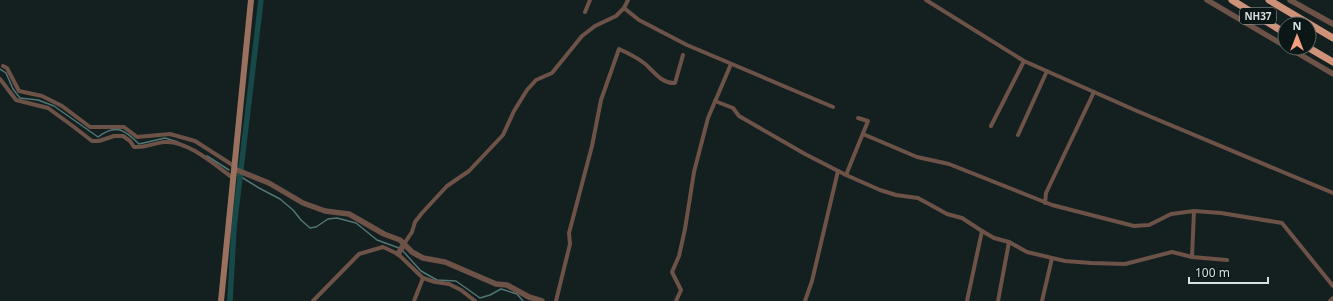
<svg xmlns="http://www.w3.org/2000/svg" width="1333" height="301" viewBox="0 0 1333 301" font-family="'Noto Sans',sans-serif">
<style>
.lines{fill:none;stroke-linecap:round;stroke-linejoin:round}
.stream{stroke:#517676;stroke-width:1.5}
.canal{stroke:#174949;stroke-width:5.5}
.minor{stroke:#6d5247;stroke-width:4}
.tertiary{stroke:#6d5247;stroke-width:5.5}
.secondary{stroke:#9a705f;stroke-width:6}
.trunk{stroke:#ce9279;stroke-width:7}
.labels{text-anchor:middle;dominant-baseline:central;stroke-width:4;stroke-linejoin:round;paint-order:stroke}
.shield{fill:#0b1616;stroke:#9aa3a2;stroke-width:1}
.shield-label{font-size:10px;font-weight:bold;fill:#d8dfde}
</style>
<rect width="100%" height="100%" fill="#141f1f"/>
<g class="lines">
<g class="stream">
<path d="M0 69 6 73 13 89 20 98 38 100 54 106 98 137C116 123 125 130 139 144L165 138 178 142"/>
<path d="M207 156 229 170"/>
<path d="M238 175 259 188 280 199 293 210 301 220 310 228 316 227 328 219 337 218 356 223 377 240 399 248"/>
<path d="M402 250 421 271 437 280 456 281 480 298 490 295 501 289 517 294 523 301"/>
</g>
<path class="canal" d="M230 301 234 228 261 0"/>
<g class="minor">
<path d="M926 0 1024 61 1137 111 1333 193"/>
<path d="M624 8 639 20 687 45 833 107"/>
<path d="M585 12 590 0"/>
<path d="M3 66 7 68 19 91 42 96 62 106 90 127H124L137 137 170 134 195 141 234 166"/>
<path d="M0 79 16 100 48 108 74 127 92 141H99L114 136H123L130 141 134 147C146 148 153 143 165 142 187 140 215 165 233 178"/>
<path d="M715 101 733 108 739 116 805 154 846 175 880 190 896 195 918 198 947 214 962 218 982 231 994 238 1009 242 1027 252 1065 261 1091 263 1125 264 1172 252 1192 257 1227 260"/>
<path d="M991 126 1024 61"/>
<path d="M863 134 917 157 949 164 1052 205 1134 226 1149 225 1171 214 1194 211 1221 213 1282 223 1333 286"/>
<path d="M1018 135 1047 71"/>
<path d="M846 175 868 121 858 118"/>
<path d="M1045 203 1046 193 1094 92"/>
<path d="M404 244 412 232 415 222 422 213 447 186 469 171 503 135 514 111 527 90 536 80 552 73 582 36 595 26 616 16 624 8 628 0"/>
<path d="M1192 257 1194 211"/>
<path d="M313 301 359 254 383 247 398 254 423 278 435 282 449 284 461 290 475 301"/>
<path d="M414 301 423 278"/>
<path d="M556 301 570 244 569 233 592 146 601 100 619 49C628 53 636 57 644 63 653 70 661 84 675 83L683 55"/>
<path d="M676 301 681 290 672 272 679 256 685 229 694 172 708 118 731 64"/>
<path d="M805 301 812 281 838 171"/>
<path d="M967 301 982 231"/>
<path d="M998 301 1009 242"/>
<path d="M1042 301 1052 258"/>
<path d="M1330 301 1333 298"/>
</g>
<g class="tertiary">
<path d="M1207 0 1285 46"/>
<path d="M1290 0 1333 24"/>
<path d="M1289 48 1333 74"/>
<path d="M234 169 269 183 303 203 325 211 349 214 384 234 400 240 412 252 423 258 445 262 496 284 507 285 529 297 542 301"/>
<path d="M398 254 404 244"/>
</g>
<path class="secondary" d="M221 301 251 0"/>
<g class="trunk">
<path d="M1232 0 1285 33"/>
<path d="M1269 0 1333 38"/>
<path d="M1309 48 1333 62"/>
</g>
</g>
<g class="labels">
<rect class="shield" x="1240" y="8" width="36" height="16" rx="3"/>
<g class="shield-label">
<text x="1258" y="16">NH37</text>
</g>
</g>
<g transform="translate(1297 36)"><circle r="19" fill="#0b1616" stroke="#5d6666"/>
<path d="M0-3L7 15L0 10L-7 15Z" fill="#f2a080"/>
<text y="-6" font-size="11" font-weight="bold" text-anchor="middle" fill="#d8dfde">N</text>
</g>
<path d="M1189 277v6h79v-6" fill="none" stroke="#d8dfde" stroke-width="2"/>
<text x="1195" y="277" font-size="12" fill="#d8dfde" stroke="#0b1616" stroke-width="3" paint-order="stroke">100 m</text>
</svg>
